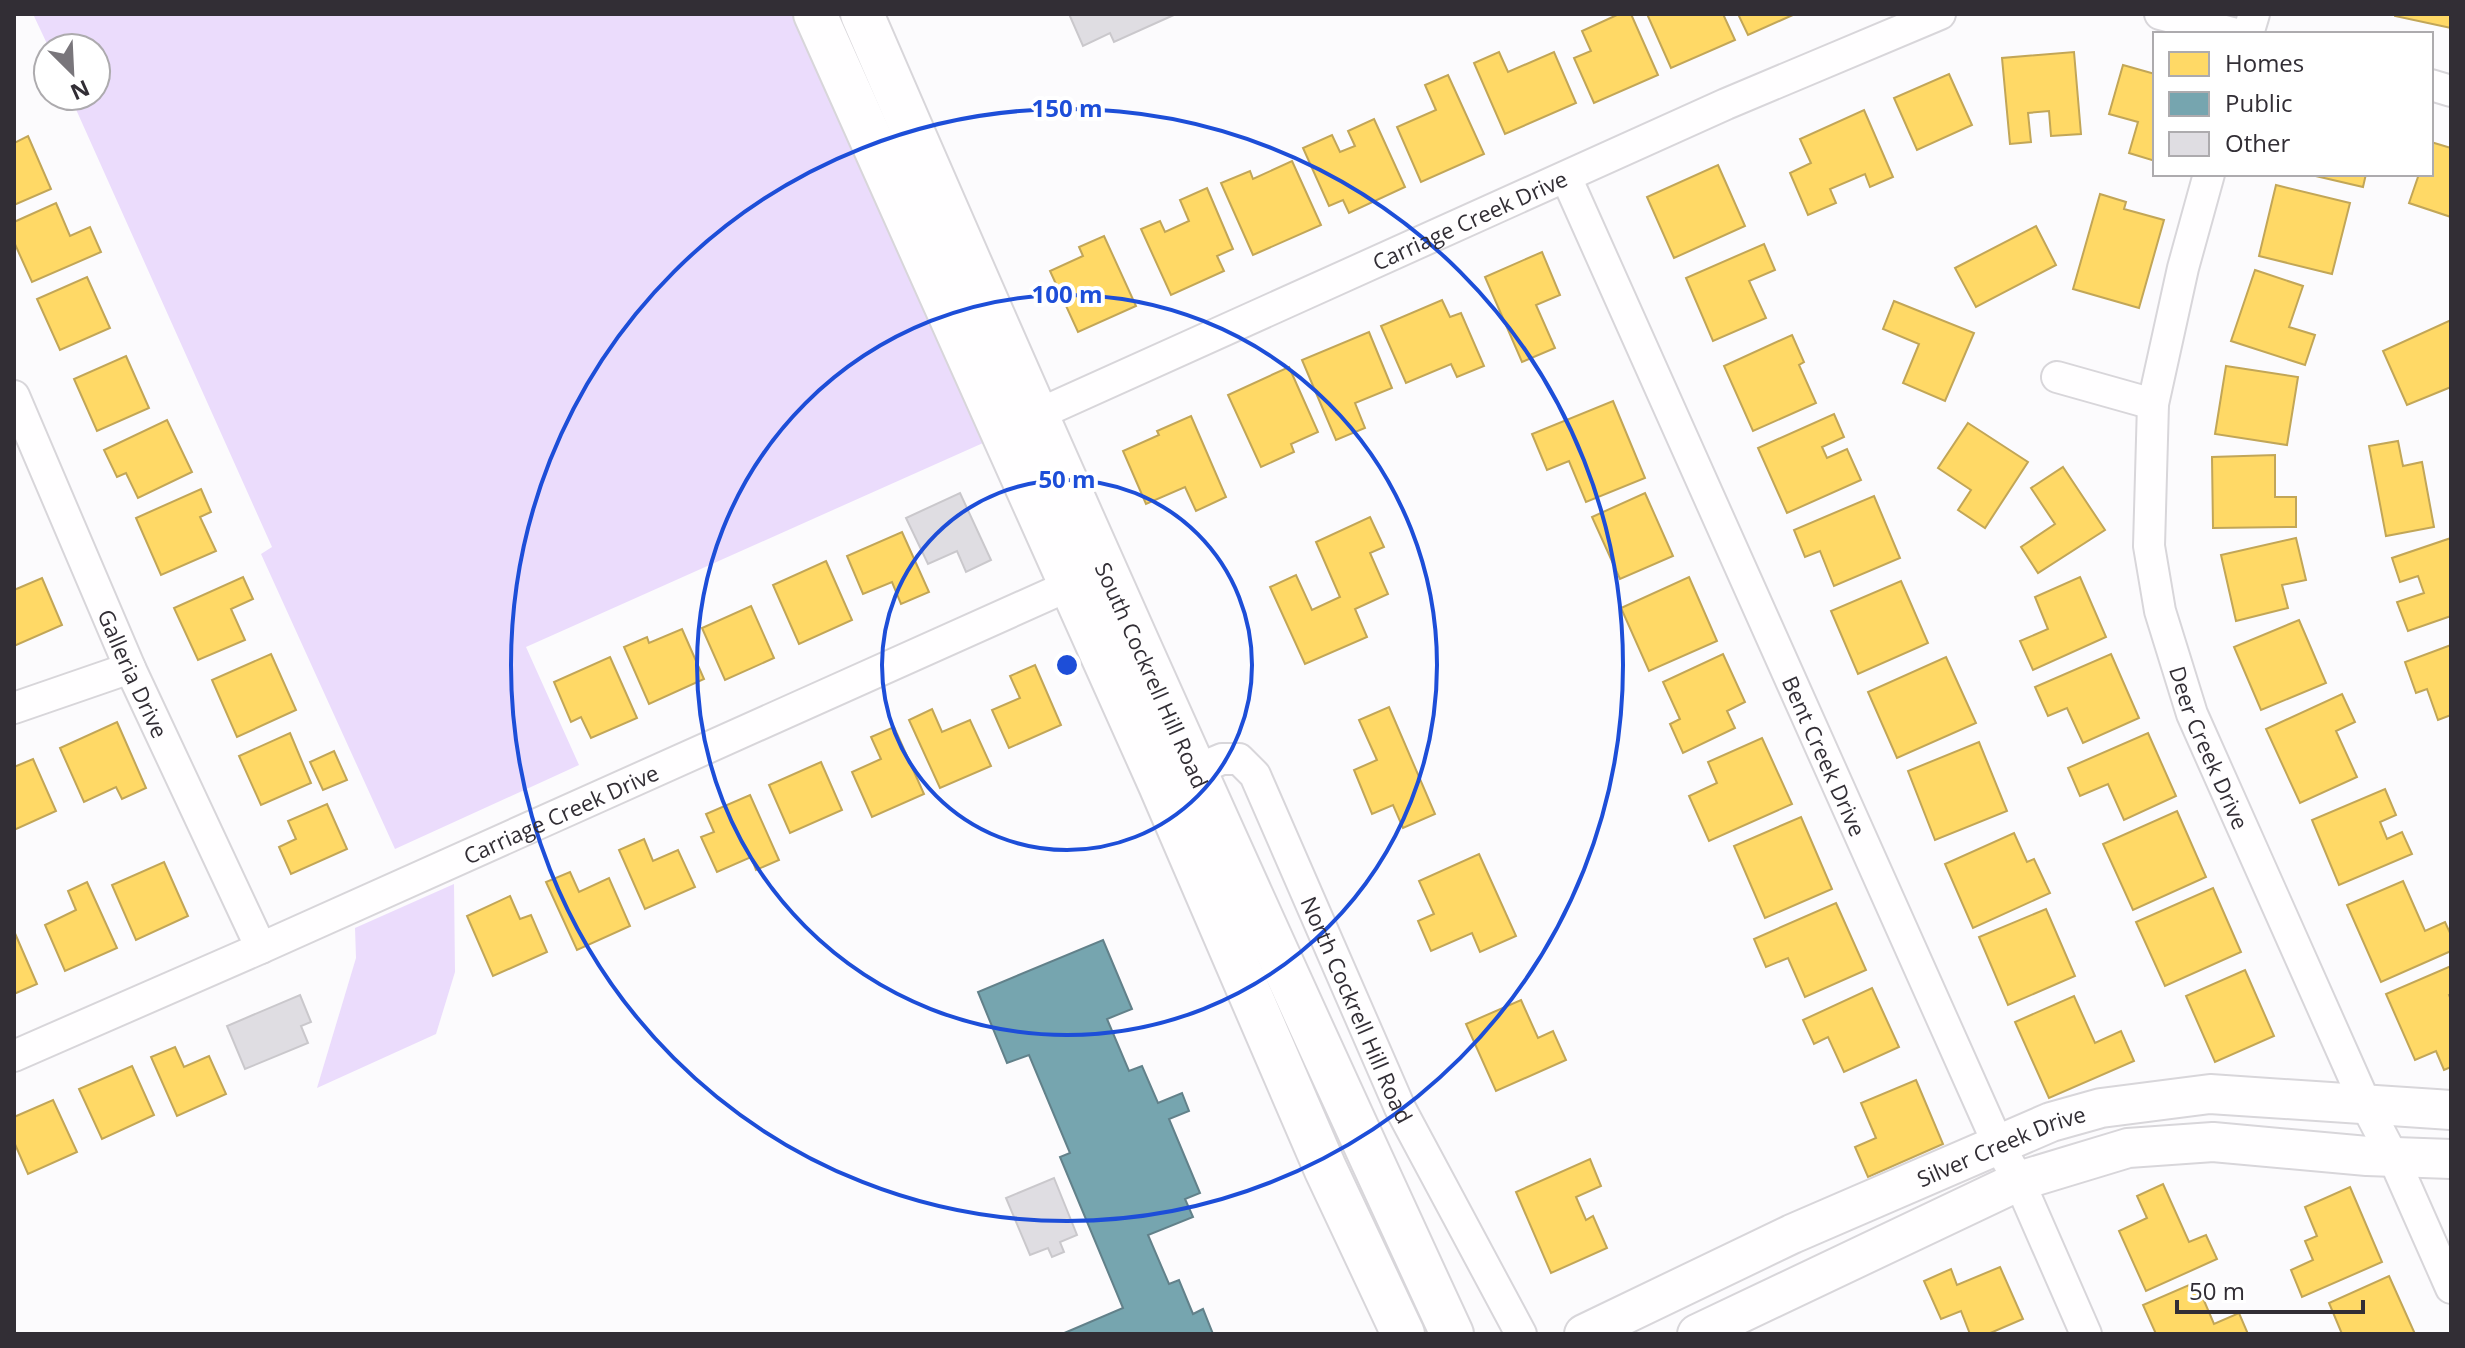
<svg xmlns="http://www.w3.org/2000/svg" width="2465" height="1348" viewBox="0 0 2465 1348" font-family="'Open Sans',sans-serif">
<style>
.green{fill:#ebdcfc}
.homes{fill:#ffd966;stroke:#c2a657;stroke-width:2}
.public{fill:#76a5af;stroke:#62818a;stroke-width:2}
.building{fill:#dfdde2;stroke:#cac8cc;stroke-width:2}
.lines{fill:none;stroke-linecap:round;stroke-linejoin:round}
.minor-casing{stroke:#d8d6da;stroke-width:34}
.tertiary-casing{stroke:#d8d6da;stroke-width:42}
.secondary-casing{stroke:#d8d6da;stroke-width:46}
.minor{stroke:#fffeff;stroke-width:30}
.tertiary{stroke:#fffeff;stroke-width:38}
.secondary{stroke:#fffeff;stroke-width:42}
.ring{fill:none;stroke:#1d4ed8;stroke-width:4}
.labels{text-anchor:middle;dominant-baseline:central;stroke-width:8;stroke-linejoin:round;paint-order:stroke}
.street-label{font-size:22px;fill:#322e35;stroke:#fff}
.centre{fill:#1d4ed8;stroke:#fff;stroke-width:4}
.ring-label{font-size:24px;text-anchor:middle;font-weight:bold;fill:#1d4ed8;stroke:#fff;stroke-width:8;stroke-linejoin:round;paint-order:stroke}
</style>
<rect width="100%" height="100%" fill="#fcfbfd"/>
<g class="green">
<path d="M33 14H792L917 275 992 439 526 647 579 765 395 849 261 554 272 547 70 96H96V48H49Z"/>
<path d="M454 884 455 972 436 1034 317 1088 356 958 355 928Z"/>
</g>
<g class="homes">
<path d="M1619 14H1631L1658 75 1594 103 1574 58 1591 51 1582 31Z"/>
<path d="M1647 14H1723L1735 40 1671 68Z"/>
<path d="M1738 14H1795L1748 35Z"/>
<path d="M2395 14H2451V28L2395 16Z"/>
<path d="M1499 52 1508 72 1554 52 1576 103 1505 134 1474 63Z"/>
<path d="M2074 52 2081 134 2051 136 2049 111 2028 113 2031 142 2010 144 2002 58Z"/>
<path d="M2123 65 2155 74V161L2129 153 2138 122 2109 114Z"/>
<path d="M1949 74 1972 125 1917 150 1894 98Z"/>
<path d="M1448 75 1484 154 1421 182 1397 127 1436 110 1425 85Z"/>
<path d="M1864 110 1893 177 1870 187 1865 174 1830 189 1836 203 1808 215 1790 173 1811 163 1800 139Z"/>
<path d="M1374 119 1405 187 1349 213 1343 200 1329 206 1303 148 1332 135 1340 152 1355 146 1348 131Z"/>
<path d="M28 136 51 189 14 205V143Z"/>
<path d="M2431 142 2451 148V217L2409 203 2419 174H2431Z"/>
<path d="M1292 161 1321 225 1253 255 1221 183 1250 171 1253 179Z"/>
<path d="M1718 165 1745 226 1674 258 1647 197Z"/>
<path d="M2307 174H2366L2363 187Z"/>
<path d="M2276 185 2350 203 2332 274 2259 256Z"/>
<path d="M1207 188 1233 249 1217 256 1224 271 1171 295 1141 229 1160 221 1165 232 1189 221 1180 200Z"/>
<path d="M2100 194 2126 202 2124 209 2164 220 2139 308 2073 289Z"/>
<path d="M56 203 70 236 90 227 101 252 32 282 14 242V222Z"/>
<path d="M2036 226 2056 265 1976 307 1955 268Z"/>
<path d="M1104 236 1136 306 1078 332 1050 271 1083 256 1079 247Z"/>
<path d="M1764 244 1775 270 1749 281 1766 318 1713 341 1686 278Z"/>
<path d="M1542 252 1560 295 1536 305 1555 348 1522 362 1485 277Z"/>
<path d="M2255 270 2303 286 2289 327 2315 335 2305 365 2231 341Z"/>
<path d="M87 277 110 328 60 350 37 299Z"/>
<path d="M1442 300 1450 317 1461 313 1484 366 1457 377 1451 364 1406 383 1381 326Z"/>
<path d="M1894 301 1974 333 1945 401 1903 383 1919 344 1883 329Z"/>
<path d="M2451 320V387L2407 405 2383 351Z"/>
<path d="M1369 332 1392 388 1355 403 1365 428 1336 440 1302 360Z"/>
<path d="M1792 335 1804 362 1799 365 1816 403 1753 431 1724 366Z"/>
<path d="M126 356 149 408 97 431 74 379Z"/>
<path d="M2226 366 2298 377 2287 445 2215 434Z"/>
<path d="M1289 367 1318 432 1291 444 1294 452 1261 467 1228 395Z"/>
<path d="M1613 401 1645 478 1586 502 1569 461 1547 470 1532 434Z"/>
<path d="M1834 414 1844 437 1822 447 1827 458 1847 449 1861 480 1787 513 1758 448Z"/>
<path d="M1191 416 1226 497 1196 511 1185 487 1146 504 1123 451 1159 435 1157 431Z"/>
<path d="M167 420 192 472 138 498 126 473 117 477 104 450Z"/>
<path d="M1968 423 2028 462 1985 528 1958 510 1971 490 1938 468Z"/>
<path d="M2398 441 2403 466 2422 462 2434 527 2386 536 2369 446Z"/>
<path d="M2275 455V497H2296V527L2213 528 2212 457Z"/>
<path d="M2063 467 2105 530 2038 573 2021 547 2055 524 2031 488Z"/>
<path d="M201 489 211 512 200 517 216 551 161 575 136 518Z"/>
<path d="M1645 493 1673 556 1620 579 1592 517Z"/>
<path d="M1874 496 1900 558 1834 586 1820 551 1805 557 1794 530Z"/>
<path d="M1370 517 1384 547 1370 553 1388 594 1355 609 1367 637 1305 664 1270 587 1296 575 1312 610 1340 597 1316 542Z"/>
<path d="M902 532 929 592 901 604 892 582 863 594 847 556Z"/>
<path d="M2296 538 2306 580 2282 585 2288 608 2236 621 2221 555Z"/>
<path d="M2451 538V616L2408 631 2397 602 2424 593 2418 576 2400 582 2392 558Z"/>
<path d="M826 561 852 620 799 644 773 585Z"/>
<path d="M243 577 253 599 231 609 245 640 198 660 174 608Z"/>
<path d="M1689 577 1717 641 1649 671 1621 608Z"/>
<path d="M2080 577 2106 637 2033 670 2020 641 2048 629 2035 597Z"/>
<path d="M42 578 62 625 14 646V590Z"/>
<path d="M1901 581 1928 643 1858 674 1831 611Z"/>
<path d="M751 606 774 658 725 680 702 628Z"/>
<path d="M2299 620 2326 683 2261 710 2234 647Z"/>
<path d="M682 629 704 679 649 704 624 647 647 637 649 643Z"/>
<path d="M2451 645V715L2438 720 2427 689 2416 693 2405 662Z"/>
<path d="M271 654 296 710 237 737 212 680Z"/>
<path d="M1723 654 1745 702 1727 711 1735 728 1683 753 1670 724 1680 719 1663 682Z"/>
<path d="M2111 654 2139 718 2083 743 2067 708 2048 716 2035 687Z"/>
<path d="M610 657 637 718 591 738 581 717 571 722 554 682Z"/>
<path d="M1946 657 1976 723 1897 758 1868 692Z"/>
<path d="M1035 665 1061 725 1009 748 992 710 1020 698 1010 676Z"/>
<path d="M2342 694 2355 722 2336 731 2357 777 2300 803 2266 729Z"/>
<path d="M1389 707 1435 814 1403 828 1393 805 1372 814 1354 770 1377 760 1359 720Z"/>
<path d="M932 709 942 732 970 720 991 766 940 788 909 720Z"/>
<path d="M117 722 146 788 122 799 116 787 84 802 60 748Z"/>
<path d="M894 727 924 794 872 817 852 772 881 759 871 737Z"/>
<path d="M290 733 311 783 261 805 239 756Z"/>
<path d="M2148 733 2176 796 2124 820 2108 784 2080 796 2068 768Z"/>
<path d="M1762 738 1792 804 1709 841 1689 796 1717 783 1708 762Z"/>
<path d="M1979 742 2007 811 1935 840 1908 771Z"/>
<path d="M334 751 347 780 323 790 310 762Z"/>
<path d="M33 759 56 811 14 830V767Z"/>
<path d="M821 762 842 810 790 833 769 785Z"/>
<path d="M2385 789 2396 815 2380 822 2387 839 2402 832 2412 854 2339 885 2312 820Z"/>
<path d="M750 795 779 860 756 870 751 857 717 872 701 837 714 832 706 814Z"/>
<path d="M327 804 347 849 291 874 279 847 296 839 288 821Z"/>
<path d="M2177 811 2206 877 2133 910 2103 844Z"/>
<path d="M1801 817 1832 889 1765 918 1734 846Z"/>
<path d="M2014 833 2027 862 2034 859 2050 893 1973 928 1945 864Z"/>
<path d="M644 839 653 861 678 850 695 887 645 909 619 850Z"/>
<path d="M1479 854 1516 936 1480 952 1472 933 1431 951 1418 921 1434 914 1419 881Z"/>
<path d="M164 862 188 916 136 940 112 885Z"/>
<path d="M570 872 579 892 609 878 630 926 577 950 546 882Z"/>
<path d="M2403 881 2425 931 2445 922 2451 935V951L2381 982 2347 905Z"/>
<path d="M87 882 117 948 65 971 45 925 76 910 68 891Z"/>
<path d="M2213 888 2241 952 2165 986 2136 922Z"/>
<path d="M510 896 520 919 531 915 547 952 493 976 467 916Z"/>
<path d="M1836 903 1866 970 1805 997 1788 958 1766 967 1754 939Z"/>
<path d="M2046 909 2075 976 2008 1005 1979 937Z"/>
<path d="M14 931 37 984 14 994Z"/>
<path d="M2451 966V994L2449 995 2451 1000V1067L2444 1070 2436 1051 2415 1060 2386 994Z"/>
<path d="M2245 970 2274 1036 2215 1062 2186 996Z"/>
<path d="M1872 988 1899 1047 1844 1072 1828 1037 1814 1044 1803 1020Z"/>
<path d="M2074 996 2095 1043 2121 1031 2134 1061 2049 1098 2015 1022Z"/>
<path d="M1521 1000 1538 1038 1553 1031 1566 1060 1496 1091 1466 1024Z"/>
<path d="M175 1047 184 1067 209 1056 226 1094 177 1116 151 1057Z"/>
<path d="M132 1066 154 1115 102 1139 79 1089Z"/>
<path d="M1916 1080 1943 1144 1868 1177 1855 1147 1876 1138 1861 1103Z"/>
<path d="M53 1100 77 1152 28 1174 14 1142V1117Z"/>
<path d="M1590 1159 1601 1186 1576 1197 1586 1220 1593 1216 1607 1248 1551 1273 1516 1192Z"/>
<path d="M2163 1184 2189 1242 2206 1235 2217 1259 2146 1291 2119 1231 2147 1218 2137 1196Z"/>
<path d="M2350 1187 2382 1262 2302 1297 2291 1270 2313 1260 2305 1241 2317 1236 2305 1207Z"/>
<path d="M2000 1267 2023 1319 1988 1334H1970L1961 1311 1941 1319 1924 1281 1951 1269 1957 1285Z"/>
<path d="M2389 1276 2415 1334H2342L2329 1303Z"/>
<path d="M2196 1282 2214 1324 2239 1313 2248 1334H2156L2143 1305Z"/>
</g>
<path class="public" d="M1103 940 1132 1009 1107 1019 1129 1071 1142 1066 1158 1103 1182 1093 1189 1111 1169 1119 1200 1193 1185 1199 1193 1217 1148 1235 1169 1284 1179 1280 1193 1314 1203 1309 1213 1334H1062L1123 1308 1060 1157 1070 1153 1029 1055 1007 1063 978 992Z"/>
<g class="building">
<path d="M1069 14H1176L1114 42 1110 33 1083 46Z"/>
<path d="M960 493 991 560 966 572 957 551 928 564 906 518Z"/>
<path d="M300 995 311 1022 301 1026 308 1043 245 1069 227 1026Z"/>
<path d="M1054 1178 1077 1235 1060 1242 1064 1252 1052 1257 1048 1248 1030 1255 1006 1198Z"/>
</g>
<g class="lines">
<g class="minor-casing">
<g id="minor">
<path d="M2160 14 2236 34"/>
<path d="M2248 34 2254 14"/>
<path d="M2431 85 2451 91"/>
<path id="s1" d="M2209 174 2183 268 2153 404 2149 546 2160 611 2192 714 2366 1105 2393 1157 2451 1288"/>
<path id="s2" d="M1566 177 1998 1144 2019 1181 2086 1334"/>
<path d="M2057 377 2153 404"/>
<path id="s3" d="M14 396 130 668 261 948"/>
<path id="s4" d="M1021 422 1726 104 1940 14"/>
<path d="M14 708 130 668"/>
<path id="s5" d="M1179 777 1222 759H1239L1255 775 1400 1108 1521 1334"/>
<path id="s6" d="M14 1056 261 948 1086 578"/>
</g>
</g>
<g class="tertiary-casing">
<g id="tertiary">
<path id="s7" d="M1584 1334 1792 1234 2051 1122 2101 1108 2210 1094 2451 1110"/>
<path d="M1697 1334 2019 1181 2128 1148 2213 1142 2367 1156 2451 1159"/>
</g>
</g>
<g class="secondary-casing">
<g id="secondary">
<path d="M815 14 1160 785 1325 1168 1403 1334"/>
<path id="s8" d="M862 14C1053 457 1250 897 1452 1334"/>
</g>
</g>
<use href="#minor" class="minor"/>
<use href="#tertiary" class="tertiary"/>
<use href="#secondary" class="secondary"/>
</g>
<g class="ring">
<circle cx="1067" cy="665" r="185"/>
<circle cx="1067" cy="665" r="370"/>
<circle cx="1067" cy="665" r="556"/>
</g>
<g class="labels">
<g class="street-label">
<text stroke="none"><textPath href="#s4" startOffset="492">Carriage Creek Drive</textPath></text>
<text stroke="none"><textPath href="#s3" startOffset="302">Galleria Drive</textPath></text>
<text stroke="none"><textPath href="#s8" startOffset="722">South Cockrell Hill Road</textPath></text>
<text stroke="none"><textPath href="#s1" startOffset="590">Deer Creek Drive</textPath></text>
<text stroke="none"><textPath href="#s2" startOffset="634">Bent Creek Drive</textPath></text>
<text stroke="none"><textPath href="#s6" startOffset="598">Carriage Creek Drive</textPath></text>
<text stroke="none"><textPath href="#s5" startOffset="342">North Cockrell Hill Road</textPath></text>
<text stroke="none"><textPath href="#s7" startOffset="458">Silver Creek Drive</textPath></text>
</g>
</g>
<circle cx="1067" cy="665" r="12" class="centre"/>
<g class="ring-label">
<text x="1067" y="117">150 m</text>
<text x="1067" y="303">100 m</text>
<text x="1067" y="488">50 m</text>
</g>
<rect width="2465" height="1348" fill="none" stroke="#322e35" stroke-width="32"/>
<rect x="2153" y="32" width="280" height="144" fill="#ffffff" stroke="#adabae" stroke-width="2"/>
<rect x="2169" y="52" width="40" height="24" fill="#ffd966" stroke="#adabae" stroke-width="2"/>
<text x="2225" y="72" font-size="24" fill="#322e35">Homes</text>
<rect x="2169" y="92" width="40" height="24" fill="#76a5af" stroke="#adabae" stroke-width="2"/>
<text x="2225" y="112" font-size="24" fill="#322e35">Public</text>
<rect x="2169" y="132" width="40" height="24" fill="#dfdde2" stroke="#adabae" stroke-width="2"/>
<text x="2225" y="152" font-size="24" fill="#322e35">Other</text>
<g transform="translate(72 72) rotate(156)"><circle r="38" fill="#ffffff" stroke="#adabae" stroke-width="2"/>
<path d="M0-6L14 30L0 20L-14 30Z" fill="#79767b"/>
<text y="-12" font-size="22" font-weight="bold" text-anchor="middle" fill="#322e35">N</text>
</g>
<path d="M2177 1300v12h186v-12" fill="none" stroke="#322e35" stroke-width="4"/>
<text x="2189" y="1300" font-size="24" fill="#322e35" stroke="#ffffff" stroke-width="6" paint-order="stroke">50 m</text>
</svg>
